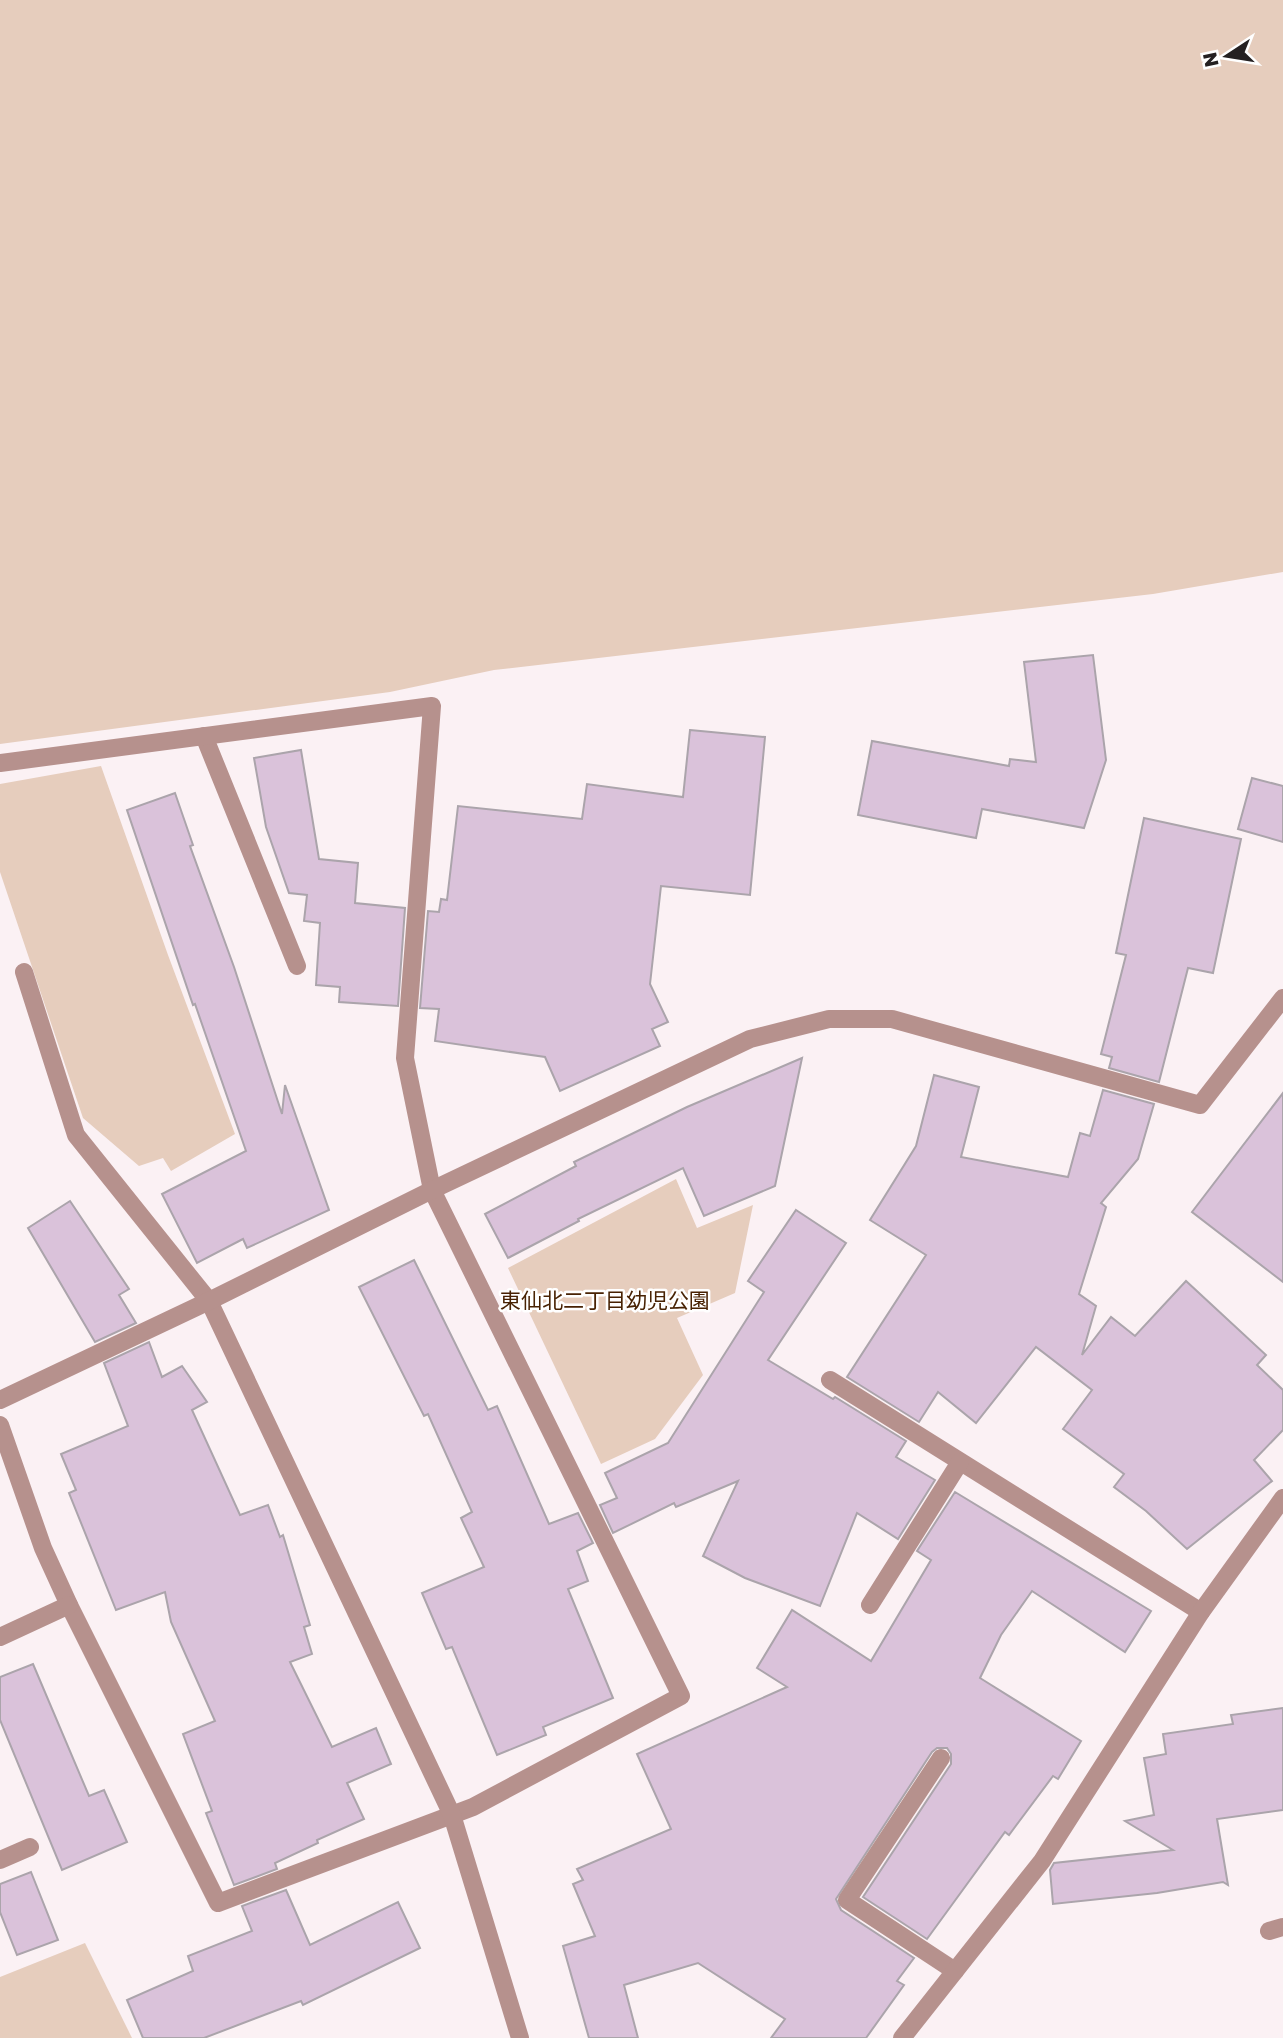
<svg xmlns="http://www.w3.org/2000/svg" width="1283" height="2038" viewBox="0 0 1283 2038" font-family="'Golos Text','Noto Sans JP',sans-serif">
<style>
.green{fill:#e6cdbd}
.building{fill:#dac2da;stroke:#aba4ab;stroke-width:2}
.lines{fill:none;stroke-linecap:round;stroke-linejoin:round}
.minor{stroke:#b6918d;stroke-width:18}
.labels{text-anchor:middle;dominant-baseline:central;stroke-width:5;stroke-linejoin:round;paint-order:stroke}
.park-label{font-size:21px;fill:#482203;stroke:#fff}
</style>
<rect width="100%" height="100%" fill="#fbf1f4"/>
<g class="green">
<path d="M0 0H1283V572L1153 594 494 670 390 692 0 744Z"/>
<path d="M101 766 168 955 235 1134 171 1171 163 1158 139 1166 83 1118 0 872V784Z"/>
<path d="M676 1179 697 1228 753 1205 735 1293 677 1318 703 1375 655 1439 601 1464 508 1268Z"/>
<path d="M85 1943 132 2038H0V1977Z"/>
</g>
<g class="building">
<path d="M1093 655 1106 760 1084 828 982 809 976 838 858 815 872 741 1009 766 1010 759 1036 762 1024 662Z"/>
<path d="M690 730 765 737 750 895 661 886 650 984 668 1022 652 1029 660 1046 560 1091 545 1057 435 1041 439 1009 420 1008 428 911 439 912 441 899 447 900 458 806 582 819 587 784 683 797Z"/>
<path d="M301 750 319 859 358 863 355 903 405 908 398 1006 339 1002 340 987 316 985 320 923 304 921 307 895 289 893 266 827 254 758Z"/>
<path d="M1252 778 1283 786V842L1238 829Z"/>
<path d="M175 793 193 845 190 846 234 967 282 1114 285 1085 329 1210 247 1248 243 1239 197 1263 162 1194 246 1151 195 1004 193 1005 127 810Z"/>
<path d="M1144 818 1241 839 1213 973 1188 968 1159 1082 1109 1068 1112 1057 1101 1054 1126 955 1116 953Z"/>
<path d="M802 1058 775 1186 704 1216 683 1168 578 1219 579 1221 508 1258 485 1214 576 1166 574 1162 687 1107Z"/>
<path d="M934 1075 979 1087 961 1157 1068 1177 1080 1133 1090 1136 1103 1090 1154 1104 1138 1159 1101 1203 1106 1207 1079 1294 1096 1306 1082 1355 1111 1317 1135 1336 1186 1281 1266 1355 1257 1365 1283 1390V1430L1254 1460 1272 1481 1187 1549 1146 1511 1114 1487 1124 1474 1063 1429 1092 1390 1036 1347 976 1423 938 1392 919 1422 847 1377 926 1255 870 1220 916 1146Z"/>
<path d="M1283 1093V1282L1192 1212Z"/>
<path d="M70 1201 129 1289 119 1295 136 1323 95 1342 28 1228Z"/>
<path d="M796 1210 846 1243 768 1360 833 1399 835 1397 906 1441 896 1457 935 1480 898 1539 857 1513 820 1606 745 1578 703 1556 738 1481 676 1507 674 1503 613 1533 600 1505 617 1498 605 1473 668 1443 764 1292 748 1281Z"/>
<path d="M414 1260 488 1410 497 1406 549 1524 578 1513 593 1543 577 1551 588 1581 568 1589 613 1698 543 1727 546 1735 497 1755 452 1647 446 1649 422 1593 484 1567 461 1518 472 1512 428 1414 424 1416 359 1287Z"/>
<path d="M149 1342 162 1377 182 1366 207 1402 192 1410 240 1515 268 1505 280 1537 283 1535 310 1625 304 1627 312 1654 290 1662 332 1747 376 1728 391 1764 347 1783 364 1819 317 1840 318 1843 275 1863 277 1869 234 1885 206 1813 212 1811 183 1734 215 1721 171 1622 165 1592 116 1610 69 1493 76 1490 61 1454 128 1426 104 1363Z"/>
<path d="M955 1492 1151 1611 1125 1652 1032 1591 1001 1635 980 1678 1081 1741 1058 1779 1053 1776 1009 1835 1005 1832 927 1939 863 1897 951 1764V1754L947 1748H937L932 1752 836 1899 841 1910 914 1958 897 1981 904 1985 866 2038H771L785 2019 698 1963 624 1985 638 2038H589L563 1946 595 1936 573 1884 583 1880 577 1869 671 1829 637 1754 787 1687 757 1668 792 1610 871 1661 931 1560 917 1551Z"/>
<path d="M33 1664 89 1796 104 1790 127 1842 62 1870 0 1720V1677Z"/>
<path d="M1283 1708V1810L1217 1819 1228 1885 1223 1882 1157 1893 1053 1904 1050 1870 1054 1863 1173 1850 1125 1821 1154 1815 1144 1758 1166 1754 1163 1734 1233 1724 1231 1715Z"/>
<path d="M31 1872 58 1940 17 1955 0 1912V1884Z"/>
<path d="M286 1890 310 1945 398 1902 420 1948 303 2005 301 2001 204 2038H143L127 2000 193 1971 188 1956 252 1931 242 1906Z"/>
</g>
<g class="lines">
<g class="minor">
<path d="M204 736 297 966"/>
<path d="M0 763 432 706 405 1058 432 1190 681 1696 473 1807 218 1903 69 1605 43 1548 0 1425"/>
<path d="M24 972 76 1135 209 1301 452 1815 520 2038"/>
<path d="M830 1380 1201 1612"/>
<path d="M0 1400 209 1301 432 1190 750 1039 829 1019H892L1200 1105 1283 998"/>
<path d="M870 1605 960 1462"/>
<path d="M0 1637 69 1605"/>
<path d="M941 1758 847 1900 955 1971"/>
<path d="M0 1860 30 1847"/>
<path d="M1269 1931 1283 1927"/>
<path d="M902 2038 1042 1861 1201 1612 1283 1498"/>
</g>
</g>
<g class="labels">
<g class="park-label">
<text x="605" y="1300">東仙北二丁目幼児公園</text>
</g>
</g>
<g transform="translate(1227 56) rotate(258)" stroke="#ffffff" stroke-width="5" paint-order="stroke">
<path d="M0-5L12 26L0 18L-12 26Z" fill="#242021"/>
<text y="-10" font-size="19" font-weight="bold" text-anchor="middle" fill="#242021">N</text>
</g>
</svg>
